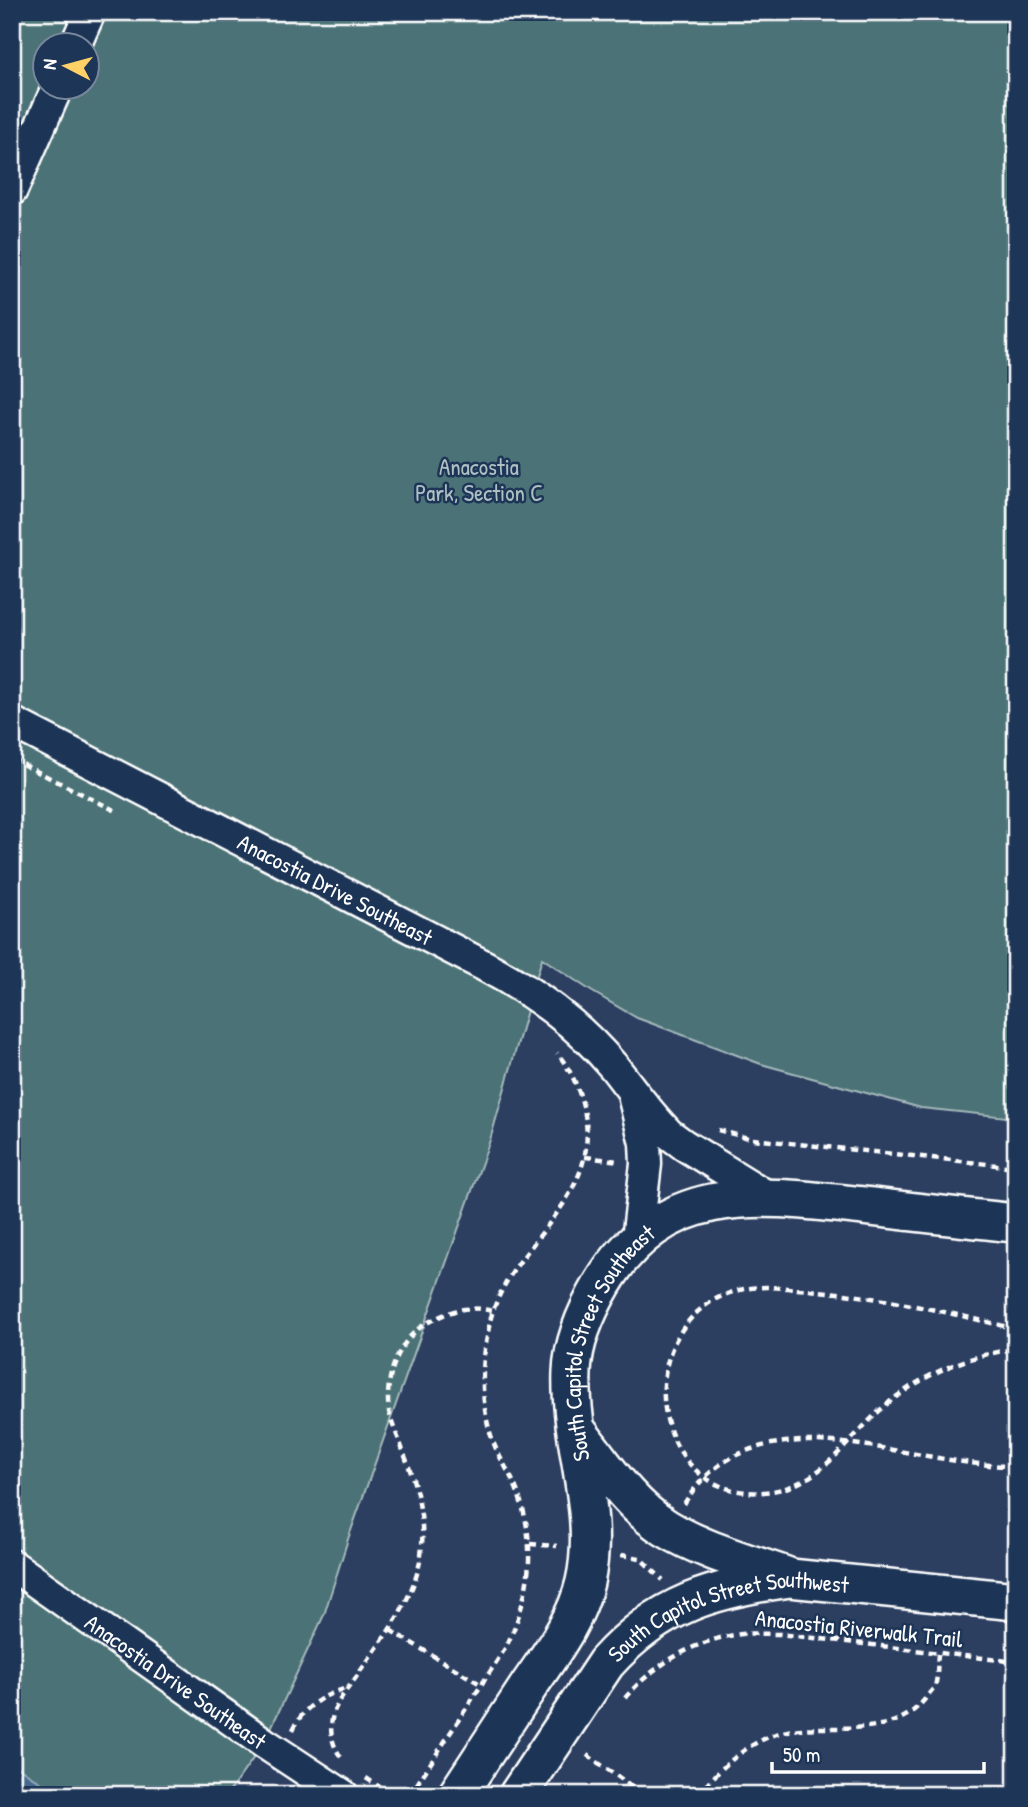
<svg xmlns="http://www.w3.org/2000/svg" width="1028" height="1807" viewBox="0 0 1028 1807" font-family="'Patrick Hand',sans-serif">
<style>
.green{fill:#4c7377;stroke:#a6b9bb;stroke-width:2;fill-rule:evenodd}
.water{fill:#44688b;stroke:#8fa4b9;stroke-width:2}
.lines{fill:none;stroke-linecap:round;stroke-linejoin:round}
.minor-casing{stroke:#fff;stroke-width:35}
.major-casing{stroke:#fff;stroke-width:42}
.path{stroke:#fff;stroke-width:4.5;stroke-dasharray:7 5;stroke-linecap:butt}
.minor{stroke:#1d3557;stroke-width:30}
.major{stroke:#1d3557;stroke-width:37}
.labels{text-anchor:middle;dominant-baseline:central;stroke-width:5;stroke-linejoin:round;paint-order:stroke}
.park-label{font-size:23px;fill:#aec0c2;stroke:#1d3557}
.street-label{font-size:23px;fill:#fff;stroke:#1d3557}
</style>
<rect width="100%" height="100%" fill="#2c3f61"/>
<filter id="ink" filterUnits="userSpaceOnUse"><feTurbulence type="fractalNoise" baseFrequency=".0143" numOctaves="2"/><feDisplacementMap in="SourceGraphic" scale="14" xChannelSelector="R" yChannelSelector="G"/><feConvolveMatrix kernelMatrix="1 2 1 2 8 2 1 2 1" color-interpolation-filters="sRGB"/></filter>
<g filter="url(#ink)">
<path class="green" d="M12 12H1016V1118L921 1108 761 1064 637 1018 591 991 542 958 490 1140 348 1539 324 1615 264 1743 227 1795H59L12 1763ZM46 46H88V88H46Z"/>
<path class="water" d="M12 1763 59 1795H12Z"/>
<g class="lines">
<g class="minor-casing">
<g id="minor">
<path d="M75 46 90 12"/>
<path d="M12 190 57 88"/>
<path id="s1" d="M12 722 483 965C534 992 577 1023 614 1067 632 1090 648 1113 669 1134L684 1145 770 1198"/>
<path d="M634 1099 645 1143 646 1164 637 1240"/>
<path id="s2" d="M12 1565 264 1743 343 1795"/>
</g>
</g>
<g class="major-casing">
<g id="major">
<path d="M578 1432C604 1465 629 1505 666 1528 702 1550 746 1562 786 1576"/>
<path id="s3" d="M457 1795C481 1758 506 1721 530 1684 552 1652 576 1621 585 1582 601 1512 569 1442 572 1372 573 1340 587 1310 603 1283 665 1180 761 1195 863 1206 914 1212 965 1218 1016 1223"/>
<path id="s4" d="M518 1795 606 1663C660 1603 713 1589 790 1578L1016 1601"/>
</g>
</g>
<g class="path">
<path d="M35 68 45 44"/>
<path d="M12 759 118 812"/>
<path d="M718 1130 752 1139 1016 1167"/>
<path d="M585 1157 619 1161"/>
<path d="M1016 1329C947 1312 879 1296 808 1290 786 1288 765 1285 744 1289 625 1314 644 1502 764 1492 821 1488 847 1438 886 1405 923 1374 968 1355 1016 1349"/>
<path d="M684 1504C754 1388 911 1468 1016 1466"/>
<path d="M530 1544 557 1546"/>
<path d="M621 1555 640 1558 663 1580"/>
<path d="M390 1630 482 1685"/>
<path d="M625 1698C654 1664 697 1639 742 1634 754 1633 767 1634 780 1634L1016 1662"/>
<path d="M293 1730C304 1706 323 1695 347 1688"/>
<path d="M587 1755 644 1795"/>
<path d="M341 1757C330 1743 328 1723 336 1707 341 1696 350 1686 357 1676 382 1640 415 1600 421 1555 426 1519 416 1484 403 1451 399 1438 391 1424 389 1411 384 1379 398 1339 427 1323 451 1310 466 1305 493 1311"/>
<path d="M366 1778 392 1795"/>
<path d="M410 1795 506 1647C529 1599 537 1550 520 1499 515 1482 505 1467 497 1451 481 1415 480 1375 487 1337 489 1328 490 1319 493 1311 518 1237 603 1198 584 1110 579 1088 571 1070 557 1053"/>
<path d="M698 1795C720 1768 748 1741 783 1732 831 1720 890 1743 925 1699 927 1695 933 1690 935 1686 938 1677 937 1663 938 1654"/>
</g>
<use href="#minor" class="minor"/>
<use href="#major" class="major"/>
</g>
</g>
<g class="labels">
<g class="park-label">
<text x="479" y="466">Anacostia<tspan x="479" dy="26">Park, Section C</tspan></text>
</g>
<g class="street-label">
<text stroke="none"><textPath href="#s1" startOffset="364">Anacostia Drive Southeast</textPath></text>
<text stroke="none"><textPath href="#s3" startOffset="500">South Capitol Street Southeast</textPath></text>
<text stroke="none"><textPath href="#s4" startOffset="296">South Capitol Street Southwest</textPath></text>
<text transform="translate(859 1628) rotate(6)">Anacostia Riverwalk Trail</text>
<text stroke="none"><textPath href="#s2" startOffset="201">Anacostia Drive Southeast</textPath></text>
</g>
</g>
<rect width="1028" height="1807" fill="none" stroke="#1d3557" stroke-width="42"/>
<rect x="21" y="21" width="986" height="1765" fill="none" stroke="#fff" stroke-width="2.5" filter="url(#ink)"/>
<g transform="translate(66 66) rotate(276)"><circle r="33" fill="#1d3557" stroke="#77869a" stroke-width="2"/>
<path d="M0-5L12 26L0 18L-12 26Z" fill="#ffd166"/>
<text y="-10" font-size="19" font-weight="bold" text-anchor="middle" fill="#ffffff">N</text>
</g>
<path d="M772 1762v10h212v-10" fill="none" stroke="#ffffff" stroke-width="3.5"/>
<text x="783" y="1762" font-size="21" fill="#ffffff" stroke="#1d3557" stroke-width="5" paint-order="stroke">50 m</text>
</svg>
